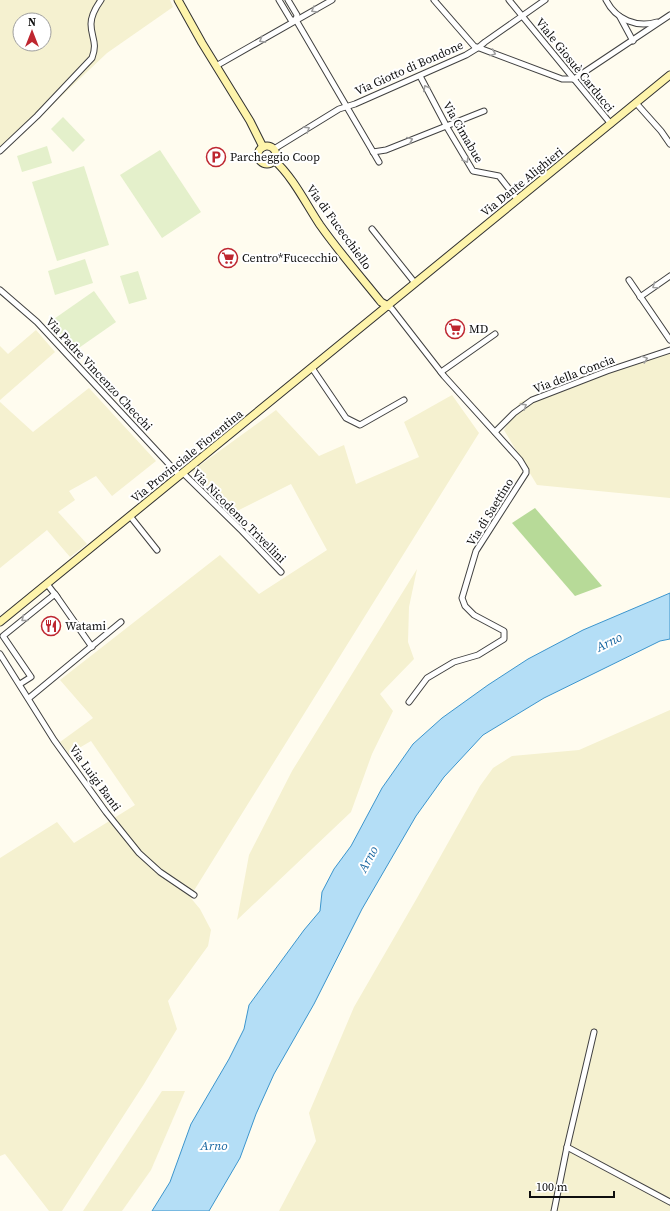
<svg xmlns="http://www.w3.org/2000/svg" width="670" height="1211" viewBox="0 0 670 1211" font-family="'Source Serif 4',serif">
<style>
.farmland{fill:#f5f1d0;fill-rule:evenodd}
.forest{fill:#b7da98}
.pitch{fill:#e4f0cb}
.water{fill:#b4def6;stroke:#3c95cd}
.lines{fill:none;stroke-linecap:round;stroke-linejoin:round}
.street-casing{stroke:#414141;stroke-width:7}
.secondary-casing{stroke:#303030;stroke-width:9}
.street{stroke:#fff;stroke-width:5}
.secondary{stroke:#fef4ab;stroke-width:7}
.oneway{stroke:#9f9f9f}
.labels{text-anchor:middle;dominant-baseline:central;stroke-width:4;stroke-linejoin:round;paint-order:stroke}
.street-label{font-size:12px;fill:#0e0e0e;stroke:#fff}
.poi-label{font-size:12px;fill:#0e0e0e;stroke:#fff;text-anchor:start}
.water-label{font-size:13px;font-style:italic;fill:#1766a0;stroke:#fff}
</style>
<rect width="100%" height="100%" fill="#fffcef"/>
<g class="farmland">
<path d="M0 0H170L173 7 107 53 0 154ZM20 20H44V44H20Z"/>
<path d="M36 330 55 352 0 400V346L8 354Z"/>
<path d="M670 347V498L537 485 504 430 520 402Z"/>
<path d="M89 388 156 461 112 496 96 476 69 491 75 500 58 512 87 544 70 557 47 530 0 568V402L33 432Z"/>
<path d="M452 395 479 433 190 897 200 909 211 930 208 946 168 1001 177 1029 144 1084 62 1211H49L5 1154 0 1156V858L57 822 74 843 135 805 91 741 69 754 60 742 93 718 60 680 220 555 259 594 327 550 291 484 233 513 192 471 276 410 319 456 344 445 356 484 419 457 404 422Z"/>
<path d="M417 569 409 607 408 642 414 659 380 694 393 711 372 754 351 812 237 920 249 855 292 771Z"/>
<path d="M670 710V1211H279L316 1141 309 1113 354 1007 417 898 480 786 493 768 512 756 579 750Z"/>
<path d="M162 1091H185L151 1170 122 1211H83Z"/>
</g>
<path class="forest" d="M535 508 602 586 575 596 512 523Z"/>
<g class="pitch">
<path d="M63 117 85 140 73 152 51 129Z"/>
<path d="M47 146 52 163 22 172 17 156Z"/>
<path d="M160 150 201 212 162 238 120 175Z"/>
<path d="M84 166 109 245 57 261 32 182Z"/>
<path d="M85 259 93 283 55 295 48 271Z"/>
<path d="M138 271 147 299 129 304 120 276Z"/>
<path d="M94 291 116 322 73 352 51 321Z"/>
</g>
<path class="water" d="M670 593V639L660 641 544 698 483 735 444 777 416 816 362 909 314 1004 274 1074 256 1114 240 1158 209 1211H152L170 1182 191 1124 229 1059 244 1029 249 1005 304 930 320 911 322 892 334 869 351 846 382 788 413 744 442 718 488 685 528 659 583 630Z"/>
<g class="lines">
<g class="street-casing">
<g id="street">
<path d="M279 0 291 20H296"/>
<path d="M288 0 297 15 296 20"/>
<path d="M434 0 474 46 562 79H574"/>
<path d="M509 0 611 124"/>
<path d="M606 0C616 20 637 28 657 22"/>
<path d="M620 17 633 41"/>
<path d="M296 20 379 162"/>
<path d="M216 66 332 0"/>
<path d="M420 76 448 129 473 171 499 176 517 199"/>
<path d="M574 79 670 15"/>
<path d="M636 103 661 131 670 144"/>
<path d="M274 149 339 109 355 104 466 55 479 47 485 42 545 0"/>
<path d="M0 151 37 116 92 58C98 42 91 38 91 24 91 15 96 7 101 0"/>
<path d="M373 152 386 150 484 111"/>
<path d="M372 229 415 283"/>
<path d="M629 280 670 340"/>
<path d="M0 290 37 322 180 476"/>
<path d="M640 297 670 276"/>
<path d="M388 306 392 309 444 376 520 460 526 470V473L476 551 462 598 465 606 474 615 504 631V639L478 655 454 662 427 678 409 702"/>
<path d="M312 368 346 418 360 425 404 400"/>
<path d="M441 372 495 334"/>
<path d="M495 432 514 413 532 400 607 371 670 350"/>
<path d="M183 473 242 531 281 572"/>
<path d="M130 516 157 550"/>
<path d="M47 584 57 597"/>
<path d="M0 654 54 740 106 812 139 853 160 872 194 895"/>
<path d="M20 684 31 677 3 636 55 594 92 647"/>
<path d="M29 698 121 622"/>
<path d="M567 1147 670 1202"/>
<path d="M554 1211 567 1147 594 1032"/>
</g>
</g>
<g class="secondary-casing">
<g id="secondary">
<path d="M178 0 202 43 250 121 263 147"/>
<circle cx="267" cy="155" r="9"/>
<path d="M274 160C293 177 306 204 320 225 339 252 361 277 381 302L388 306"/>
<path d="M0 622 670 75"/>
</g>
</g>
<use href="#street" class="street"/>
<use href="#secondary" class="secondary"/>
</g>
<defs><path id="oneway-chevron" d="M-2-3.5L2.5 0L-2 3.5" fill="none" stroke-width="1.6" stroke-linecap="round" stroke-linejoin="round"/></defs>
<g class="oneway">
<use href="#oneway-chevron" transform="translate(314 10) rotate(150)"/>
<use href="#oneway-chevron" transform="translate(262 40) rotate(151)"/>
<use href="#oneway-chevron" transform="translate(493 53) rotate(21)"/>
<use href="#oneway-chevron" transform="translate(426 88) rotate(-118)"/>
<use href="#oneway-chevron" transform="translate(307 129) rotate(-32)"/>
<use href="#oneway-chevron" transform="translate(410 140) rotate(-22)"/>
<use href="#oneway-chevron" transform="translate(466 160) rotate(60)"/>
<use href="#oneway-chevron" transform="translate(655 286) rotate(145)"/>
<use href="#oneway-chevron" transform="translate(645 359) rotate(-19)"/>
<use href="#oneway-chevron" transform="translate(524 406) rotate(-32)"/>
<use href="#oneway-chevron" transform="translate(24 619) rotate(142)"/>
</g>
<defs>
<g id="parking-ring" transform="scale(1)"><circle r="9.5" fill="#fff" stroke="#be2630" stroke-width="1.5"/><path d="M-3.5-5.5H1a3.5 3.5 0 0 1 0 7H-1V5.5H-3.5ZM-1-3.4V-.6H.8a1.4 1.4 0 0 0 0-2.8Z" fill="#be2630"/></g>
<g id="supermarket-ring" transform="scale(1)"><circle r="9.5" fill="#fff" stroke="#be2630" stroke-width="1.5"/><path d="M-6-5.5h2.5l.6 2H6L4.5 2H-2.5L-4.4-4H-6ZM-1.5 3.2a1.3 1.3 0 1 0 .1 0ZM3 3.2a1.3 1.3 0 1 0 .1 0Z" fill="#be2630"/></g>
<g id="restaurant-ring" transform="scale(1)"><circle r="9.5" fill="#fff" stroke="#be2630" stroke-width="1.5"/><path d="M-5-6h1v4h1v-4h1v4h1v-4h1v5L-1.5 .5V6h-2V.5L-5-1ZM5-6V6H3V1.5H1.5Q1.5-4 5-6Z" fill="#be2630"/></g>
</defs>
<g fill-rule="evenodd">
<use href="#parking-ring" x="216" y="157"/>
<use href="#supermarket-ring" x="228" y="258"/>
<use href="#supermarket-ring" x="455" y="329"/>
<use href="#restaurant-ring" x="51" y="626"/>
</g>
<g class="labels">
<g class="street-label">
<text transform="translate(575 65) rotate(51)">Viale Giosuè Carducci</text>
<text transform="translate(409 68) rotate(-24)">Via Giotto di Bondone</text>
<text transform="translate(463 132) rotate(60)">Via Cimabue</text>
<text transform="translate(522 182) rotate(-39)">Via Dante Alighieri</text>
<text transform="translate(339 227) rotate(54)">Via di Fucecchiello</text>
<text transform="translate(99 374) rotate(47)">Via Padre Vincenzo Checchi</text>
<text transform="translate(574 374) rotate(-21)">Via della Concia</text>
<text transform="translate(187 456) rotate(-39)">Via Provinciale Fiorentina</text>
<text transform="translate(490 512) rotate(-58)">Via di Saettino</text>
<text transform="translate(239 516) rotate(45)">Via Nicodemo Trivellini</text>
<text transform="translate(95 778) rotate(54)">Via Luigi Banti</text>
</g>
<g class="poi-label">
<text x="230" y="157">Parcheggio Coop</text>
<text x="242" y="258">Centro*Fucecchio</text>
<text x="469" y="329">MD</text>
<text x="65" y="626">Watami</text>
</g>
<g class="water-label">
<text transform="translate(609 642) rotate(-26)">Arno</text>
<text transform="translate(368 859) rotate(-62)">Arno</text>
<text x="214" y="1145">Arno</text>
</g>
</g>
<g transform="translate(32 32)"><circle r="19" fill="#ffffff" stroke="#9f9f9f"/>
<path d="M0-3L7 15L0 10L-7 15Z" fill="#be2630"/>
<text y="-6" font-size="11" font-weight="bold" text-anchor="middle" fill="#0e0e0e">N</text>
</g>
<path d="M530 1191v6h84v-6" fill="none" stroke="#0e0e0e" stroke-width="2"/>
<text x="536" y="1191" font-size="12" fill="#0e0e0e" stroke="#ffffff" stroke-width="3" paint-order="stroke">100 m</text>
</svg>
